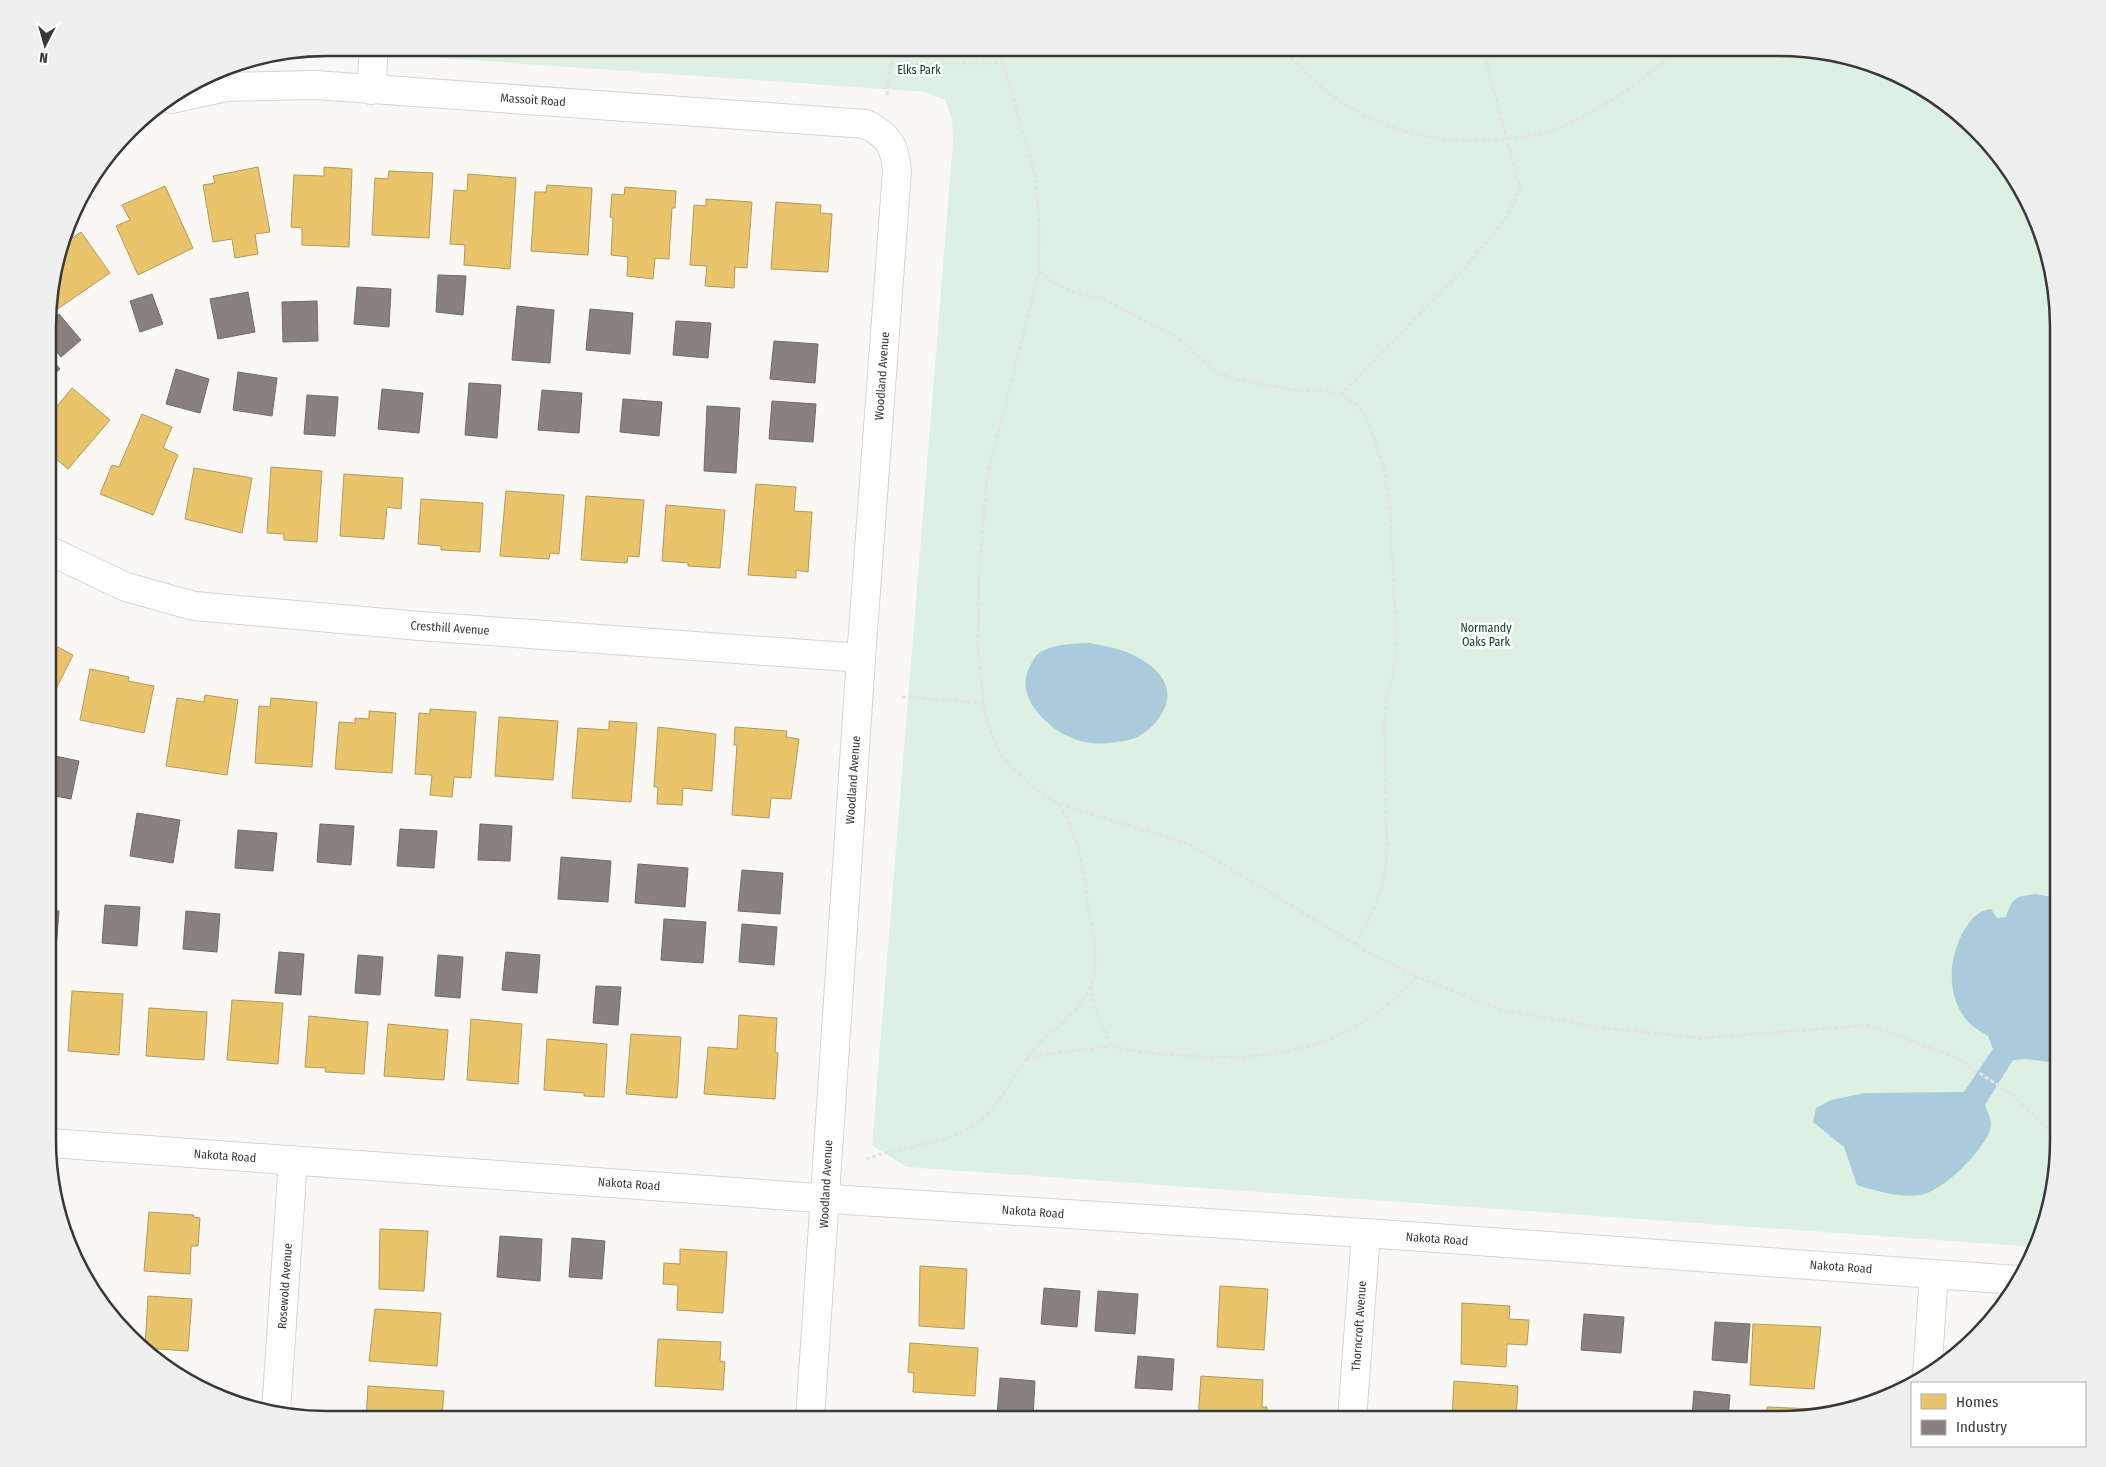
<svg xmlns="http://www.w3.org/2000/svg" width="2106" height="1467" viewBox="0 0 2106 1467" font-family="'Fira Sans Condensed',sans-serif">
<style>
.green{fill:#ddf1e3}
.water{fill:#aacbdc}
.homes{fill:#e9c46a;stroke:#b49a5a}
.industry{fill:#8a817c;stroke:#726b67}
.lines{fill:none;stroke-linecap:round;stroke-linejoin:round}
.street-casing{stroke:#d6d5d3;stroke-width:30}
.path{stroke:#e4e4e3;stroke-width:3;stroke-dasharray:4 2.5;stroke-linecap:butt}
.street{stroke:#fefefe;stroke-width:28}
.labels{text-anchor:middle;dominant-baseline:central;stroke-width:5;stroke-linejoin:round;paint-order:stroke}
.park-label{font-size:12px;fill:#023f24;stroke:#fff}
.street-label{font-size:12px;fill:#3a3836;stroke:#fff}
.rim{fill:none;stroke:#3a3836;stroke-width:2.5}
</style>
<rect width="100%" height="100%" fill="#faf8f5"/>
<path class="green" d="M414 48H1797L1869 62 1949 105 2021 188 2049 254 2058 309V1158L2044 1230 2035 1247 906 1167 872 1145 953 142 952 120 945 100 925 92 413 56Z"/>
<g class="water">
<path d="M1090 643C1103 646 1119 648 1131 654 1158 666 1180 689 1159 718 1152 728 1141 737 1129 740 1112 743 1094 746 1077 740 1048 730 1013 697 1030 666 1033 661 1035 656 1039 653 1055 643 1072 644 1090 643Z"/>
<path d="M2035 894 2058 898V1063L2026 1059 2013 1060 1985 1105C1988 1114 1993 1121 1990 1130 1983 1151 1943 1191 1921 1195 1899 1198 1877 1191 1857 1185L1844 1147 1813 1122 1816 1108 1831 1100 1865 1093 1964 1092 1993 1049 1988 1036C1982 1032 1974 1028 1969 1023 1946 998 1948 960 1963 932 1970 920 1977 911 1991 909L1997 918 2006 917C2013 897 2014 897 2035 894Z"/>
</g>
<g class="homes">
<path d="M258 167 270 232 255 234 258 254 235 258 232 239 213 242 203 185 215 183 213 176Z"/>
<path d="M324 167 352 169 349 247 302 245V228L291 227 294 175 324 176Z"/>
<path d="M389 171 433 173 429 238 372 235 375 178 388 179Z"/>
<path d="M468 174 516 178 510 269 464 265 465 245 450 244 454 190 467 191Z"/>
<path d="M547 185 592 188 588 255 531 251 535 192H546Z"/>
<path d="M165 186 193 248 138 275 116 226 130 220 122 205Z"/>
<path d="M625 187 676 191 675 208H672L669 259 655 258 653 279 627 276 628 257 611 255 613 218 610 217 612 194 624 195Z"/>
<path d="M706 199 752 202 747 268 735 267 734 288 705 286 707 266 690 265 694 205 706 206Z"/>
<path d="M776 202 821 205 820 213 832 214 828 272 771 269Z"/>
<path d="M81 232 110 273 56 310 50 301V291L64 244Z"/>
<path d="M72 388 110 420 68 469 50 454V415Z"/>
<path d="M142 414 172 427 163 448 178 455 153 515 100 494 112 465 119 467Z"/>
<path d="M271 467 322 471 317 542 284 540V534L267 533Z"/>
<path d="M194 468 252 478 242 533 185 519Z"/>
<path d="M344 474 403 478 401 509 387 507 384 539 340 536Z"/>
<path d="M756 484 796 487 794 511 812 512 808 572 796 570V578L748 575Z"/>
<path d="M506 491 564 495 559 554 550 553 549 559 500 556Z"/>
<path d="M586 496 644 500 639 557 628 556 627 563 581 560Z"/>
<path d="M421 499 483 503 480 552 441 550V546L418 544Z"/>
<path d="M666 505 725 510 720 568 688 566V563L662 561Z"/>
<path d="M50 643 73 655 50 701Z"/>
<path d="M90 669 129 677 128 681 154 686 144 733 80 720Z"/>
<path d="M205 695 238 700 227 775 166 766 177 698 204 702Z"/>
<path d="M271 698 317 702 312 767 255 763 259 706 270 707Z"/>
<path d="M430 709 476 712 471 778 454 777 452 797 430 795 432 775 415 774 419 713 430 714Z"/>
<path d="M369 711 396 713 392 773 335 769 339 722 355 723V718L369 719Z"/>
<path d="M499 717 558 721 553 780 495 776Z"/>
<path d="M609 721 637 723 631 802 572 798 578 728 609 730Z"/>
<path d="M658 727 716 734 712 791 683 788 682 805 657 804 658 787H654Z"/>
<path d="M735 727 787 731 786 737 799 739 791 799 771 798 769 818 732 815 737 745H734Z"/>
<path d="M72 991 123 994 119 1055 68 1051Z"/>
<path d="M232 1000 283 1003 278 1064 227 1060Z"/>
<path d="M149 1008 207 1012 204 1060 146 1056Z"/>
<path d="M739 1015 777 1018 775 1052 778 1053 775 1099 704 1094 708 1047 737 1049Z"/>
<path d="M309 1016 368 1022 364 1074 325 1072 326 1068 305 1067Z"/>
<path d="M471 1019 522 1024 518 1084 467 1080Z"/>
<path d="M388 1024 448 1030 444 1080 384 1076Z"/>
<path d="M631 1034 681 1037 677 1098 626 1094Z"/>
<path d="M547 1039 607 1044 604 1097 584 1096V1093L544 1090Z"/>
<path d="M149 1212 194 1215 193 1217 200 1218 198 1246H191L190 1274 144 1271Z"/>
<path d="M380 1229 428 1231 424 1291 379 1289Z"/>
<path d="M680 1249 727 1252 723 1313 677 1310 678 1285 663 1284 664 1263 680 1264Z"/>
<path d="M920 1266 967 1269 964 1329 919 1326Z"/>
<path d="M1220 1286 1268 1289 1264 1350 1217 1347Z"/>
<path d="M148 1296 192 1299 188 1351 145 1348Z"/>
<path d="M1462 1303 1510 1306 1509 1319 1529 1320 1527 1345 1507 1344 1506 1367 1461 1364Z"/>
<path d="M375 1309 441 1313 437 1366 369 1361Z"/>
<path d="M1753 1324 1821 1327 1814 1389 1750 1385Z"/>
<path d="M658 1339 721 1342 720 1361 725 1362 723 1390 655 1386Z"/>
<path d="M910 1343 978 1348 975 1396 913 1392 914 1373 908 1372Z"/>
<path d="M1201 1376 1263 1380 1262 1407H1267V1419H1198Z"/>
<path d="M1454 1381 1518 1386 1516 1419H1452Z"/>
<path d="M368 1386 444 1391 442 1419H366Z"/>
<path d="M1767 1407 1815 1409V1415L1766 1419Z"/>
<path d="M675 1412 722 1416V1419H675Z"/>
</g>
<g class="industry">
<path d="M438 275 466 276 463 315 436 312Z"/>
<path d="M357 287 391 289 389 327 354 324Z"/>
<path d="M248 292 255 332 218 339 210 299Z"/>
<path d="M152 294 163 324 140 332 130 301Z"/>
<path d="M317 301 318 341 283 342 282 302Z"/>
<path d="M517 306 554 310 550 363 512 360Z"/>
<path d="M590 309 633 313 630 354 586 350Z"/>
<path d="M59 314 81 340 61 357 50 344V322Z"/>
<path d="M676 321 711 323 708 358 673 355Z"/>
<path d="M774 341 818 344 815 383 770 379Z"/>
<path d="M50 357 60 369 50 377Z"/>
<path d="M176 369 209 379 200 413 166 404Z"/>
<path d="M238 372 277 378 272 416 233 410Z"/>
<path d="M469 383 501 385 497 438 465 435Z"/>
<path d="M382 389 423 393 419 433 378 429Z"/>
<path d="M542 390 582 393 579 433 538 430Z"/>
<path d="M307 395 338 397 335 436 304 434Z"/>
<path d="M623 399 662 402 659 436 620 432Z"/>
<path d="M772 401 816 404 813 442 769 439Z"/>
<path d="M707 406 740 408 736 473 704 471Z"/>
<path d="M50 755 79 761 71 799 50 795Z"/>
<path d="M137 813 180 820 173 863 130 856Z"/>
<path d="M320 824 354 826 351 865 317 862Z"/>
<path d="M480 824 512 826 510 861 478 860Z"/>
<path d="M400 829 437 831 434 868 397 866Z"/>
<path d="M238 830 277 833 273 871 235 868Z"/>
<path d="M561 857 611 861 608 902 558 899Z"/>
<path d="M638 864 688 868 685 907 635 903Z"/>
<path d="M742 870 783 873 780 914 738 911Z"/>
<path d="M105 905 140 907 137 946 102 943Z"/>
<path d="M50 910 59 911 56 949 50 948Z"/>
<path d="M186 911 220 914 217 952 183 949Z"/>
<path d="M664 919 706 922 703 963 661 960Z"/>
<path d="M742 924 777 927 774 965 739 962Z"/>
<path d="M279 952 304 954 301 995 275 993Z"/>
<path d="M506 952 540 955 537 993 502 990Z"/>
<path d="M358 955 383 957 380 995 355 993Z"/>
<path d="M438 955 463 957 460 998 435 996Z"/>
<path d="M596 986 621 987 618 1025 593 1023Z"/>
<path d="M68 1231H73L72 1242Z"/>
<path d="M500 1236 542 1239 540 1281 497 1277Z"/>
<path d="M572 1238 605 1241 602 1279 569 1277Z"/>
<path d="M1044 1288 1080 1291 1077 1327 1041 1324Z"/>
<path d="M1098 1291 1138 1294 1135 1334 1095 1331Z"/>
<path d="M1584 1314 1624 1317 1621 1353 1581 1350Z"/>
<path d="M1715 1322 1750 1324 1747 1363 1712 1360Z"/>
<path d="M1138 1356 1174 1359 1172 1390 1135 1388Z"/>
<path d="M1000 1378 1035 1381 1033 1418 997 1415Z"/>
<path d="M1694 1391 1730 1395 1728 1419 1692 1416Z"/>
</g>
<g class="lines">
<g class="street-casing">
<g id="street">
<path d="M371 90 374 48"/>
<path d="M171 99 226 87 315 85 866 124C889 136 895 146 897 171L861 658 810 1419"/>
<path d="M50 551 126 587 194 606 420 626 861 658"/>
<path d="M50 1143 861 1201 1366 1233 2017 1280"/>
<path d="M1927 1375 1934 1274"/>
<path d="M276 1412 293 1160"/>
<path d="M1352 1419 1366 1233"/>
</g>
</g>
<g class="path">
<path d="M999 48 1035 175 1039 218V271L987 477 979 577 978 648 985 715 999 753 1030 785 1057 803 1191 845 1373 955 1417 977 1502 1010 1603 1028 1701 1038 1868 1025 1955 1057 2013 1095 2058 1138"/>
<path d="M1282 48C1299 66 1317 85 1337 99 1395 140 1474 150 1541 133 1567 127 1594 111 1616 97 1640 83 1660 62 1684 48"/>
<path d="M890 64 1003 63"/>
<path d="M887 95 890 64 899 48"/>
<path d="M1039 271C1057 287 1076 296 1100 297L1178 338 1216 372 1239 380 1295 390H1323L1341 395 1358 405 1368 421 1384 468 1390 512 1397 657 1386 703 1384 728 1387 855 1384 877 1375 906 1356 944"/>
<path d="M1341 395 1466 266 1507 217 1520 189 1483 48"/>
<path d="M902 697 984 703"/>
<path d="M1091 986 1095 1009 1111 1046C1138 1053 1166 1055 1194 1056 1285 1061 1353 1045 1417 977"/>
<path d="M1026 1059 1049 1054 1111 1046"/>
<path d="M866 1159C896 1148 941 1144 968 1129 995 1115 1011 1080 1028 1057 1046 1032 1079 1016 1091 986 1100 962 1093 935 1089 911 1083 871 1081 838 1058 803"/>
</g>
<use href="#street" class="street"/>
</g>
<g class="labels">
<g class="park-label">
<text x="919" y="70">Elks Park</text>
<text x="1486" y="628">Normandy<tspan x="1486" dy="14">Oaks Park</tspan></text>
</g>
<g class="street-label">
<text transform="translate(533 100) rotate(4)">Massoit Road</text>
<text transform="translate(882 376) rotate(-86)">Woodland Avenue</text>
<text transform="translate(450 628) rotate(4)">Cresthill Avenue</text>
<text transform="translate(853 780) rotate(-86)">Woodland Avenue</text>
<text transform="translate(225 1156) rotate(4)">Nakota Road</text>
<text transform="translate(629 1184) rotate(4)">Nakota Road</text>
<text transform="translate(826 1184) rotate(-87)">Woodland Avenue</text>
<text transform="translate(1033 1212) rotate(4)">Nakota Road</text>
<text transform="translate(1437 1239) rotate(4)">Nakota Road</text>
<text transform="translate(1841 1267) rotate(4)">Nakota Road</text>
<text transform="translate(285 1286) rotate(-86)">Rosewold Avenue</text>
<text transform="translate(1359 1326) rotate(-86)">Thorncroft Avenue</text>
</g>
</g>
<path d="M0 0H2106V1467H0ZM327 56H1779A271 271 0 0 1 2050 327V1140A271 271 0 0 1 1779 1411H327A271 271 0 0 1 56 1140V327A271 271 0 0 1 327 56Z" fill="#efefef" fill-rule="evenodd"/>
<path class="rim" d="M327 56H1779A271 271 0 0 1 2050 327V1140A271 271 0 0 1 1779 1411H327A271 271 0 0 1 56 1140V327A271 271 0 0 1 327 56Z"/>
<rect x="1911" y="1382" width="175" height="65" fill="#ffffff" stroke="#b0afaf"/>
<rect x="1921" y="1394" width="25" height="15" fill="#e9c46a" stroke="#b0afaf"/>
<text x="1956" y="1407" font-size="15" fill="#3a3836">Homes</text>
<rect x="1921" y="1420" width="25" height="15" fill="#8a817c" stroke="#b0afaf"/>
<text x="1956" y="1432" font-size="15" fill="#3a3836">Industry</text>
<g transform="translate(45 45) rotate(186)" stroke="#ffffff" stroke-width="4" paint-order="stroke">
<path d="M0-4L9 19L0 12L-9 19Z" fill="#3a3836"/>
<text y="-8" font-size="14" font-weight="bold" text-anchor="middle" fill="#3a3836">N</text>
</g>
</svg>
